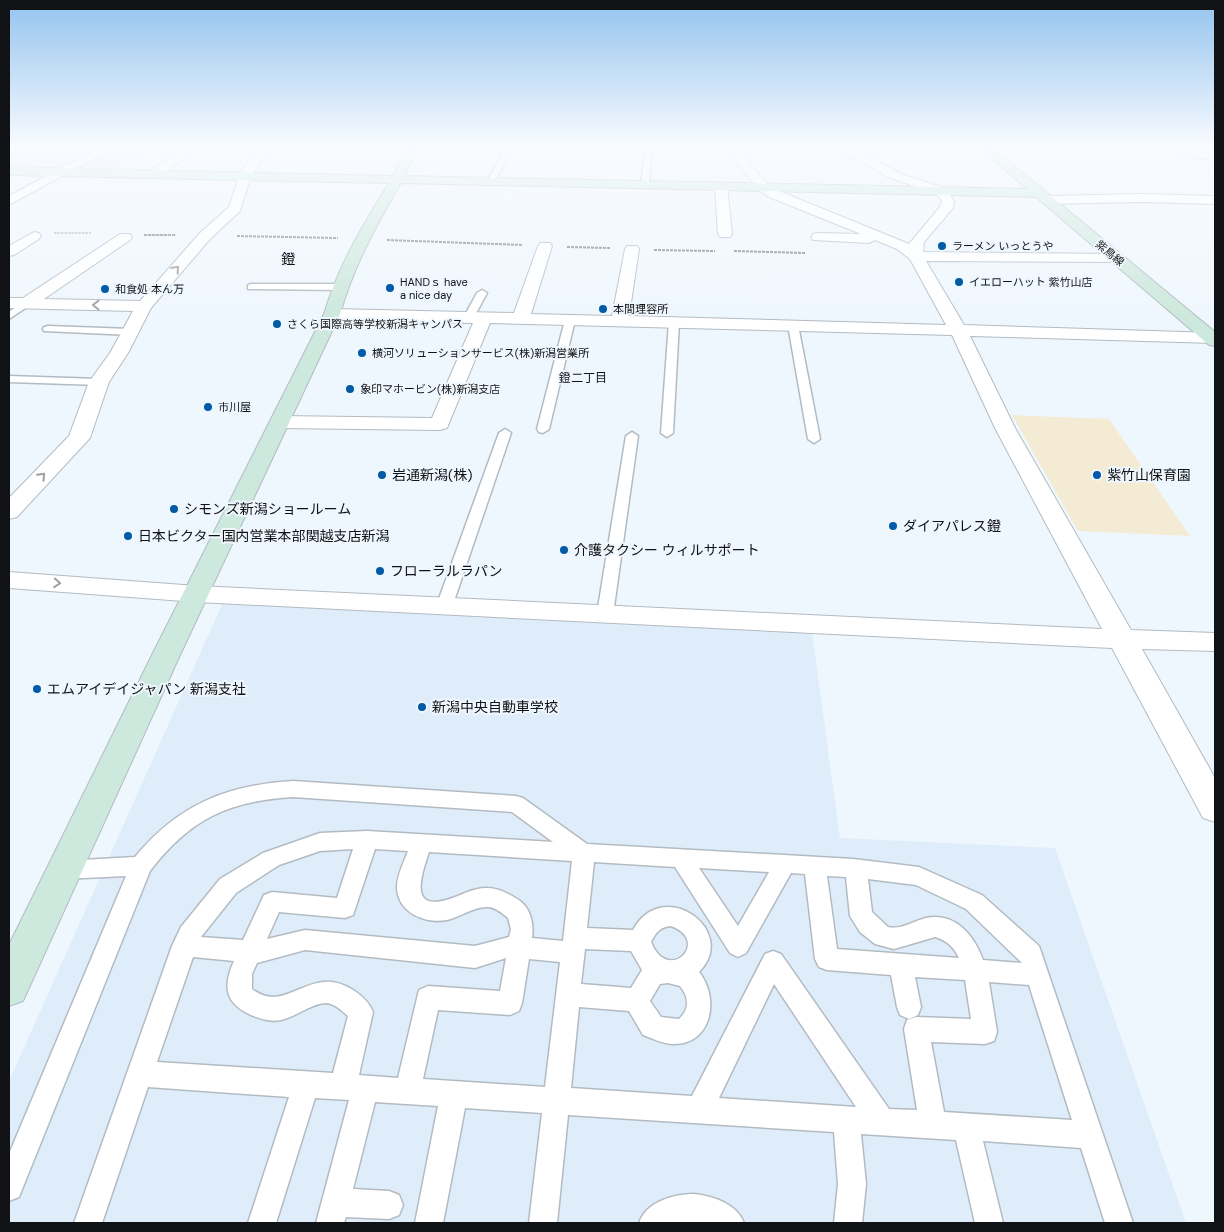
<svg xmlns="http://www.w3.org/2000/svg" width="1224" height="1232" viewBox="0 0 1224 1232" font-family="'DM Sans','Noto Sans JP',sans-serif">
<style>
.built{fill:#dfedfa}
.education{fill:#f4ebd5}
.lines{fill:none;stroke-linecap:round;stroke-linejoin:round}
.lane-casing{stroke:#b3bbc2;stroke-width:3}
.street-casing{stroke:#b3bbc2;stroke-width:2}
.secondary-casing{stroke:#b3bbc2;stroke-width:2}
.path-far1{stroke:#7c8186;stroke-width:1;stroke-dasharray:2.5 1;stroke-linecap:butt}
.path{stroke:#7c8186;stroke-width:2;stroke-dasharray:3 1;stroke-linecap:butt}
.lane{fill:#fff;fill-rule:evenodd}
.street{fill:#fff;fill-rule:evenodd}
.secondary{fill:#cde8dc;fill-rule:evenodd}
.oneway{stroke:#9fa0a1}
.poi-dot{fill:#005aa7;stroke:#eff7fe;stroke-width:2}
.labels{text-anchor:middle;dominant-baseline:central;stroke-width:4;stroke-linejoin:round;paint-order:stroke}
.far-poi-label{font-size:11px;fill:#101215;stroke:#eff7fe;text-anchor:start}
.far-street-label{font-size:11px;fill:#101215;stroke:#eff7fe}
.far-neighbourhood-label{font-size:12px;fill:#101215;stroke:#eff7fe}
.far-quarter-label{font-size:14px;fill:#101215;stroke:#eff7fe}
.poi-label{font-size:14px;fill:#101215;stroke:#eff7fe;text-anchor:start}
</style>
<rect width="100%" height="100%" fill="#eff7fe"/>
<g class="built">
<path d="M9 145H159L120 168 9 166Z"/>
<path d="M223 602 812 632 840 838 1055 848 1186 1223H9V1081Z"/>
</g>
<path class="education" d="M1012 415 1109 419 1190 536 1078 531Z"/>
<g class="lines">
<g class="lane-casing">
<g id="lane">
<path d="M508 145H514L495 181 488 183 487 181Z"/>
<path d="M648 150 651 152 649 185 645 187 641 185 645 152Z"/>
<path d="M251 284H340L345 287 340 290 248 289V285Z"/>
<path d="M482 290 487 293 474 317 473 319H465L464 317 477 293Z"/>
<path d="M27 300 30 301V305L9 319V312Z"/>
<path d="M570 317 575 320 549 429 543 433 539 432 537 429 565 320Z"/>
<path d="M674 319 679 322 673 433 667 437 661 433 669 322Z"/>
<path d="M793 322 798 325 820 439 814 443 808 439 788 325Z"/>
<path d="M48 326 131 329 136 332 131 335 44 331 43 329 44 327Z"/>
<path d="M9 376 99 379 105 382 99 385 9 382Z"/>
<path d="M505 429 511 433 452 607 450 611H438L436 607 499 433Z"/>
<path d="M632 432 638 436 613 614 611 618 605 619 599 618 597 614 626 436Z"/>
<path d="M293 781 516 796 523 798 587 844 853 859 919 867 982 895 1039 946 1133 1223H1105L1081 1148 983 1141 1003 1223H975L956 1140 861 1134 866 1184 862 1223H834L838 1184 834 1132 568 1115 557 1223H529L542 1113 465 1108 443 1223H415L438 1106 375 1102 353 1189 389 1191 399 1195 403 1205 399 1215 389 1219 346 1217 344 1223H316L349 1100 315 1098 276 1223H248L289 1097 148 1087 102 1223H74L172 946 181 927 220 879 263 853 320 833 367 831 553 842 512 812 293 797C228 801 190 819 150 871L19 1197 9 1201V1154L126 876 64 879 56 876 53 870 56 864 64 861 135 857C178 805 226 785 293 781ZM353 849 337 898 272 892 264 895 243 940 201 937 236 893 279 865 320 851ZM375 849 408 851C404 862 396 877 397 889 399 913 425 924 447 920 460 917 474 906 488 907 495 907 502 913 508 918L511 929 509 937 475 946 305 930 267 939 279 912 345 918 353 915ZM429 852 572 861 563 941 532 938C534 925 531 909 520 901 511 895 499 888 488 888 477 887 465 893 455 897 408 915 420 879 429 852ZM594 862 675 867 730 953 738 957 746 953 791 873 805 874 815 959 819 967 827 970 891 975 897 1007 900 1015 909 1019 918 1015 921 1007 915 977 965 980 971 1019 916 1017 907 1020 904 1029 917 1110 889 1109 781 954 773 951 765 954 692 1096 571 1088 579 1007 629 1011 643 1035C652 1038 663 1044 673 1044 712 1045 720 998 699 972 740 931 663 875 633 930L587 928ZM699 868 769 872 738 926ZM827 876 846 877 850 916 860 932 875 944 894 949 935 937C946 940 954 947 959 958L837 949ZM868 879 916 885 966 909 1022 963 983 960C974 935 955 912 926 918 913 921 902 930 888 927L872 912ZM671 926C712 941 668 985 651 942 656 932 660 927 671 926ZM585 949 631 951 642 970 631 988 581 984ZM305 950 475 968 506 958 500 991 428 986 419 990 398 1078 359 1075 373 1012C369 1002 362 996 353 990 310 962 287 1016 252 989V974L257 963ZM193 957 234 961C223 985 224 1003 251 1015 261 1019 270 1022 281 1020 296 1017 310 1004 325 1003 334 1003 341 1010 348 1016L333 1073 157 1062ZM529 959 560 962 545 1087 423 1079 438 1010 510 1015 519 1011 522 1003ZM989 982 1029 985 1072 1120 944 1112 931 1042 985 1044 994 1041 997 1032ZM668 983 680 986C689 997 690 1009 679 1019L661 1017 650 1001 660 984ZM774 984 856 1107 719 1098Z"/>
<path d="M694 1194C713 1196 737 1204 744 1223H639C646 1202 673 1194 694 1194Z"/>
</g>
</g>
<g class="street-casing">
<g id="street">
<path d="M104 145H118L9 205V196Z"/>
<path d="M190 145H203L158 177H150L148 174 150 171Z"/>
<path d="M260 145H271L251 176 240 211 210 239 151 308 128 353 109 382 90 438 17 517 9 519V498L69 436 89 382 110 353 133 311 9 308V298H23L120 234H130L132 237 130 240 44 299 140 301 200 233 229 207 239 176Z"/>
<path d="M723 145H734L767 184 779 191 909 244 940 207 942 201 937 194 888 177 832 145H847L903 175 945 188 954 201 953 208 924 242 923 252 1116 254 1121 255 1123 258 1121 261 1116 262 926 261 964 325 1215 333V343L970 336 1015 428 1131 630 1215 633V651L1142 649 1215 778V822L1203 818 1112 648 197 602 9 588V572L197 586 1102 629 995 428 952 335 490 323 447 428 440 430 280 428 273 426 270 422 273 418 280 416 432 418 473 323 332 319 326 318 324 314 326 310 332 309 514 313 538 246 540 243H550L552 246 531 314 612 316 625 249 627 246H637L639 249 629 316 946 325 910 259 897 249 875 240 869 243 813 240 811 237 813 234 818 233 861 234 769 197 759 190Z"/>
<path d="M1157 145H1177L1215 155V161L1158 147Z"/>
<path d="M721 182 727 186 732 234 730 237H720L718 234 715 186Z"/>
<path d="M1142 194 1215 196V204L1142 202 1047 204 1041 200 1047 196Z"/>
<path d="M34 232 39 233 41 236 39 239 14 255 9 256V246Z"/>
</g>
</g>
<g class="secondary-casing">
<path id="secondary" d="M407 145H418L405 176 1027 189 977 145H989L1215 332V346L1209 345 1036 197 401 183C376 226 354 265 340 314L180 655 23 1001 9 1006V945L152 655 324 314C339 264 362 227 389 183L9 175V167L393 176Z"/>
</g>
<g class="path-far1">
<path d="M54 233H91"/>
<path d="M144 235H176"/>
</g>
<g class="path">
<path d="M144 235H176"/>
<path d="M237 236 338 238"/>
<path d="M387 240 523 245"/>
<path d="M567 247 610 248"/>
<path d="M654 250 715 251"/>
<path d="M734 251 805 253"/>
</g>
<use href="#lane" class="lane"/>
<use href="#street" class="street"/>
<use href="#secondary" class="secondary"/>
</g>
<defs><path id="oneway-chevron" d="M-2-3.5L2.5 0L-2 3.5" fill="none" stroke-width="1.6" stroke-linecap="round" stroke-linejoin="round" transform="scale(1.25)"/></defs>
<g class="oneway">
<use href="#oneway-chevron" transform="translate(176 269) rotate(-49)"/>
<use href="#oneway-chevron" transform="translate(96 305) rotate(-179)"/>
<use href="#oneway-chevron" transform="translate(42 476) rotate(-47)"/>
<use href="#oneway-chevron" transform="translate(57 583) rotate(4)"/>
</g>
<linearGradient id="sky" x2="0" y2="1"><stop stop-color="#94c3ee"/><stop offset="0.46" stop-color="#f8fbff"/><stop offset="1" stop-color="#f8fbff" stop-opacity="0"/></linearGradient>
<rect width="1224" height="318" fill="url(#sky)"/>
<g class="poi-dot">
<circle cx="942" cy="246" r="5"/>
<circle cx="959" cy="282" r="5"/>
<circle cx="390" cy="288" r="5"/>
<circle cx="105" cy="289" r="5"/>
<circle cx="603" cy="309" r="5"/>
<circle cx="277" cy="324" r="5"/>
<circle cx="362" cy="353" r="5"/>
<circle cx="350" cy="389" r="5"/>
<circle cx="208" cy="407" r="5"/>
<circle cx="382" cy="475" r="5"/>
<circle cx="1097" cy="475" r="5"/>
<circle cx="174" cy="509" r="5"/>
<circle cx="893" cy="526" r="5"/>
<circle cx="128" cy="536" r="5"/>
<circle cx="564" cy="550" r="5"/>
<circle cx="380" cy="571" r="5"/>
<circle cx="37" cy="689" r="5"/>
<circle cx="422" cy="707" r="5"/>
</g>
<g class="labels">
<g class="far-poi-label">
<text x="952" y="246">ラーメン いっとうや</text>
<text x="400" y="282">HANDｓ have<tspan x="400" dy="13">a nice day</tspan></text>
<text x="969" y="282">イエローハット 紫竹山店</text>
<text x="115" y="289">和食処 本ん万</text>
<text x="613" y="309">本間理容所</text>
<text x="287" y="324">さくら国際高等学校新潟キャンパス</text>
<text x="372" y="353">横河ソリューションサービス(株)新潟営業所</text>
<text x="360" y="389">象印マホービン(株)新潟支店</text>
<text x="218" y="407">市川屋</text>
</g>
<g class="far-street-label">
<text transform="translate(1110 253) rotate(40)">紫鳥線</text>
</g>
<g class="far-neighbourhood-label">
<text x="583" y="378">鐙二丁目</text>
</g>
<g class="far-quarter-label">
<text x="288" y="259">鐙</text>
</g>
<g class="poi-label">
<text x="392" y="475">岩通新潟(株)</text>
<text x="1107" y="475">紫竹山保育園</text>
<text x="184" y="509">シモンズ新潟ショールーム</text>
<text x="903" y="526">ダイアパレス鐙</text>
<text x="138" y="536">日本ビクター国内営業本部関越支店新潟</text>
<text x="574" y="550">介護タクシー ウィルサポート</text>
<text x="390" y="571">フローラルラパン</text>
<text x="47" y="689">エムアイデイジャパン 新潟支社</text>
<text x="432" y="707">新潟中央自動車学校</text>
</g>
</g>
<rect width="1224" height="1232" fill="none" stroke="#101215" stroke-width="20"/>
</svg>
